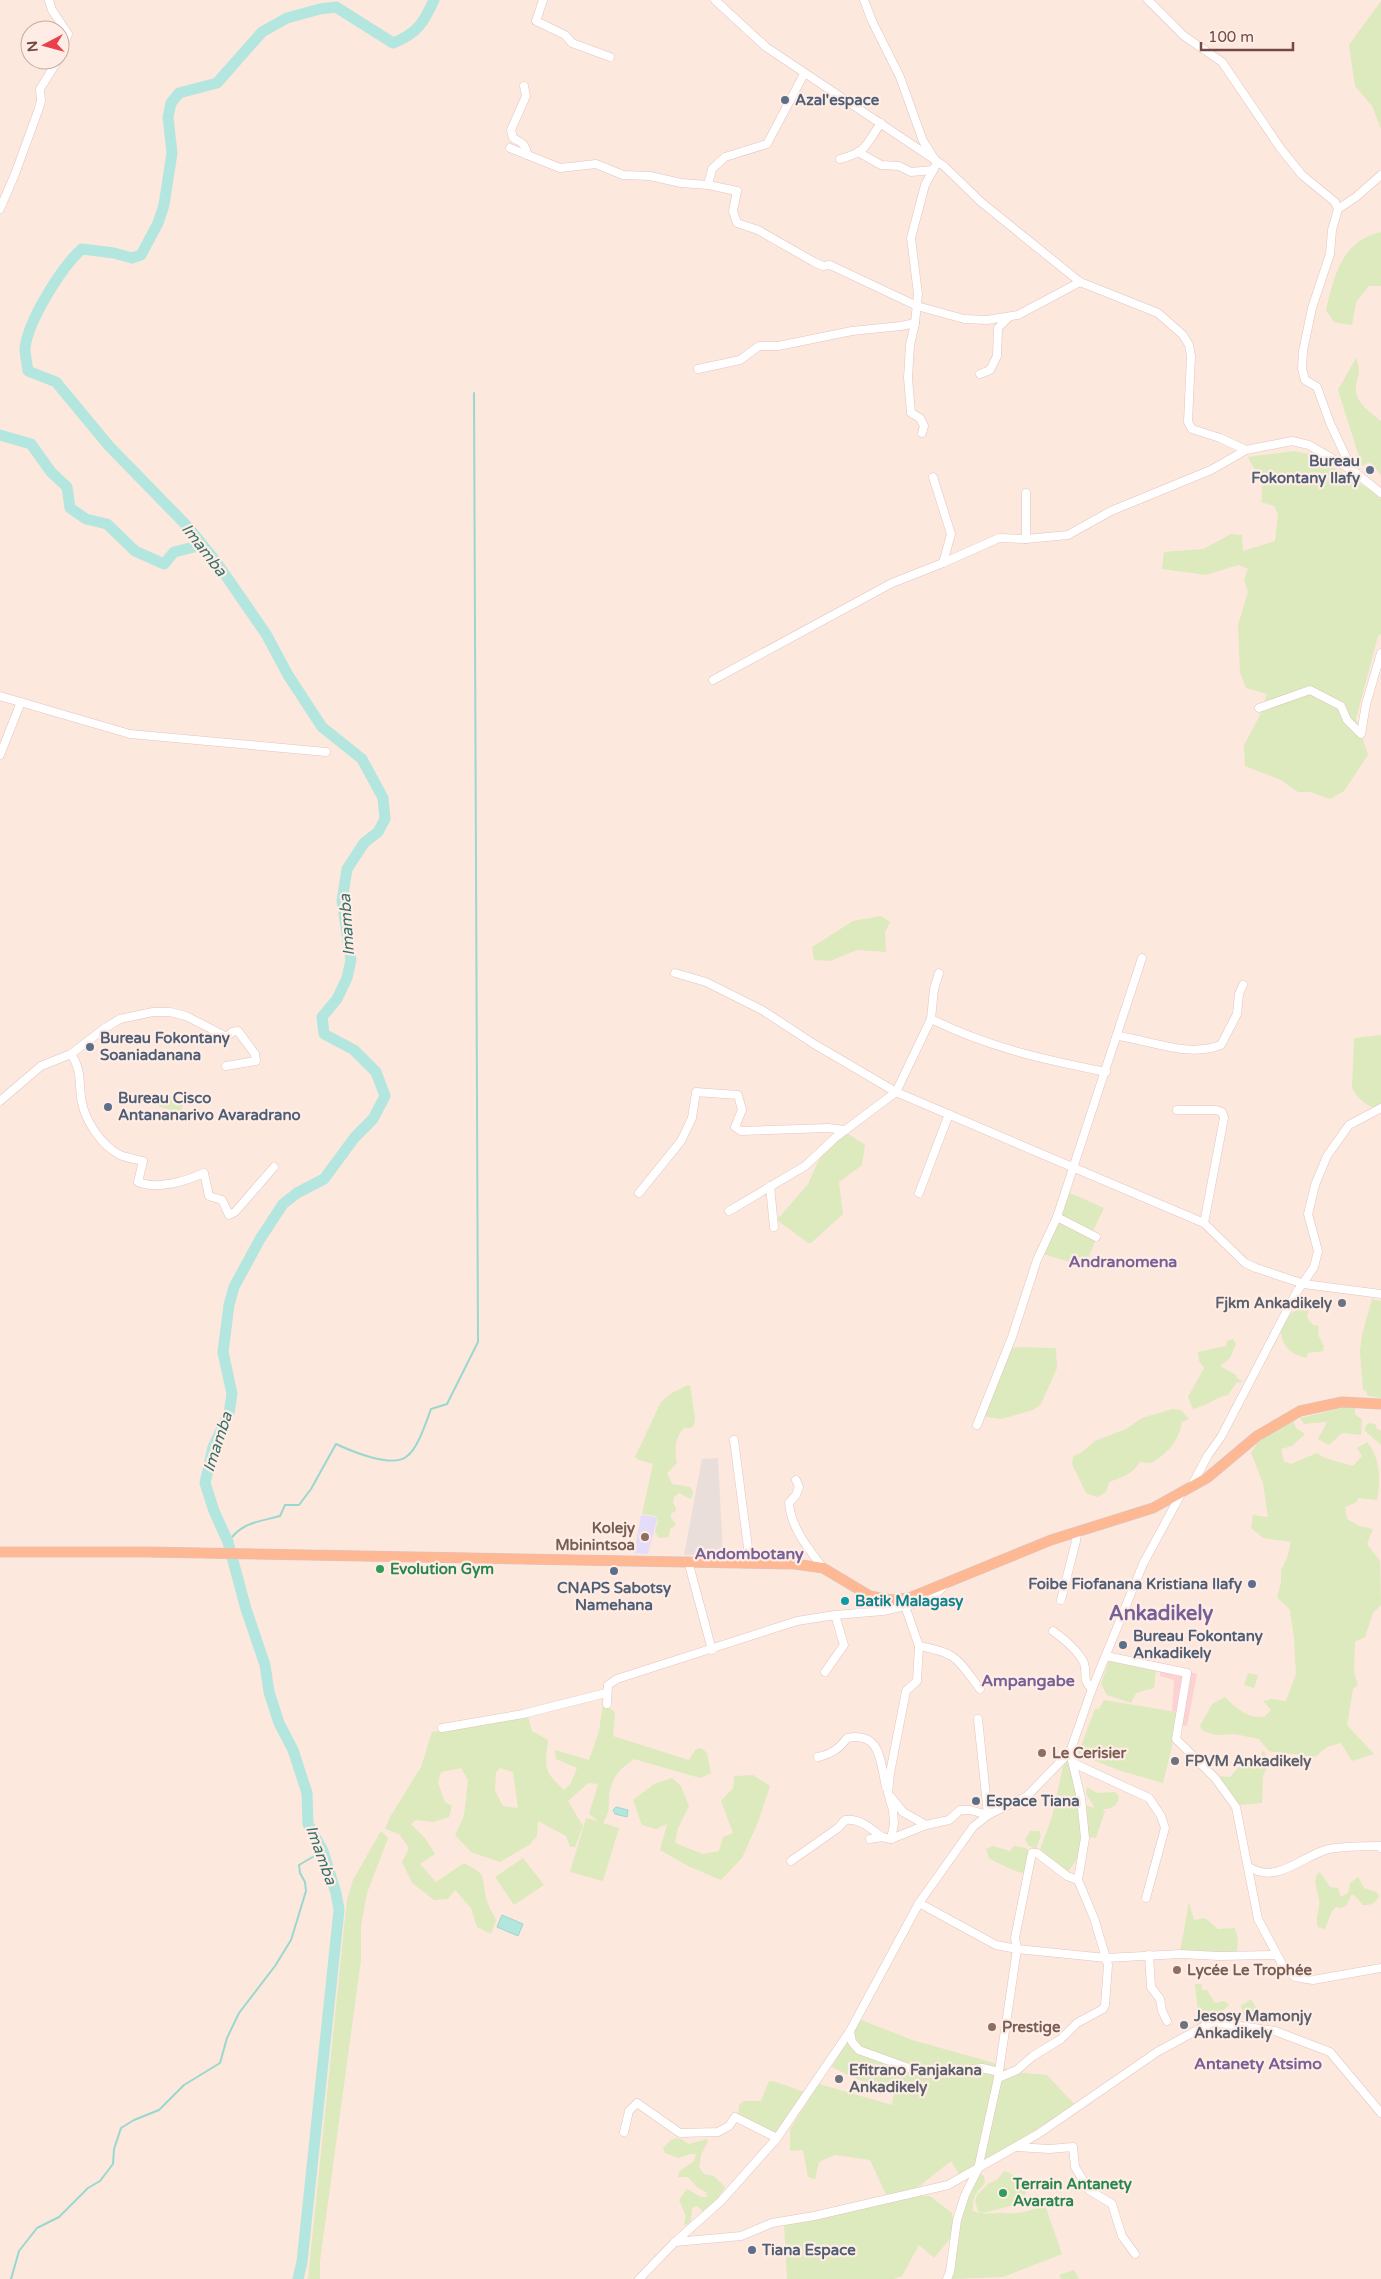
<svg xmlns="http://www.w3.org/2000/svg" width="1381" height="2279" viewBox="0 0 1381 2279" font-family="'Varela Round',sans-serif">
<style>
.commercial{fill:#fdd2d2}
.industrial{fill:#eadedb}
.education{fill:#e5dcf8}
.green{fill:#dceabd;fill-rule:evenodd}
.water{fill:#b3e6de;stroke:#99d8cf}
.lines{fill:none;stroke-linecap:round;stroke-linejoin:round}
.stream{stroke:#99d8cf;stroke-width:2}
.river{stroke:#b3e6de;stroke-width:11}
.minor-casing{stroke:#e2c4be;stroke-width:9}
.major-casing{stroke:#d5c8c8;stroke-width:11}
.minor{stroke:#fff;stroke-width:8}
.major{stroke:#feb894;stroke-width:10}
.service-dot{fill:#5c6f8a;stroke:#ffede5;stroke-width:2}
.worship-dot{fill:#6b7280;stroke:#ffede5;stroke-width:2}
.education-dot{fill:#8d6e63;stroke:#ffede5;stroke-width:2}
.leisure-dot{fill:#2e9e5b;stroke:#ffede5;stroke-width:2}
.culture-dot{fill:#0f9aa8;stroke:#ffede5;stroke-width:2}
.labels{text-anchor:middle;dominant-baseline:central;stroke-width:4.5;stroke-linejoin:round;paint-order:stroke}
.service-label{font-size:15px;font-weight:bold;fill:#4e5e75;stroke:#ffede5;text-anchor:start}
.worship-label{font-size:15px;font-weight:bold;fill:#5b616d;stroke:#ffede5;text-anchor:start}
.education-label{font-size:15px;font-weight:bold;fill:#785e54;stroke:#ffede5;text-anchor:start}
.leisure-label{font-size:15px;font-weight:bold;fill:#27864d;stroke:#ffede5;text-anchor:start}
.culture-label{font-size:15px;font-weight:bold;fill:#0d838f;stroke:#ffede5;text-anchor:start}
.water-label{font-size:16px;font-style:italic;fill:#38726b;stroke:#ffede5}
.neighbourhood-label{font-size:16px;font-weight:bold;fill:#756197;stroke:#ffede5}
.district-label{font-size:20px;font-weight:bold;fill:#756197;stroke:#ffede5}
</style>
<rect width="100%" height="100%" fill="#fde8de"/>
<g class="commercial">
<path d="M1160 1669 1183 1673 1179 1713 1172 1711 1174 1680 1160 1676Z"/>
<path d="M1190 1672 1197 1674 1187 1726 1180 1725Z"/>
</g>
<path class="industrial" d="M718 1458 723 1554 684 1555 702 1459Z"/>
<path class="education" d="M641 1515 656 1517 657 1520 648 1554 634 1553Z"/>
<g class="green">
<path d="M1381 1V129L1372 106 1355 86 1349 45Z"/>
<path d="M1381 232V286H1369L1356 302 1352 325 1334 322 1326 310C1334 277 1341 241 1381 232Z"/>
<path d="M1356 358C1362 372 1357 375 1356 388 1355 403 1371 413 1381 421V475L1370 462 1362 466 1338 390Z"/>
<path d="M1294 451 1310 454 1381 496V634L1378 636 1356 719 1368 755 1344 791 1330 799 1311 792H1298L1281 780 1245 766 1244 745 1259 717 1267 694 1246 688 1240 672 1238 625 1248 592 1244 579 1248 569 1238 565 1206 575 1162 569 1164 552 1203 549 1231 534 1242 535 1243 551 1275 541 1278 514 1274 506 1261 502C1266 486 1255 471 1248 457Z"/>
<path d="M881 916 890 922 885 932 886 952 857 950 830 961 814 960 812 947 853 921Z"/>
<path d="M1381 1035V1105L1375 1108C1365 1105 1357 1098 1352 1088L1354 1038Z"/>
<path d="M162 1093 184 1100 181 1113 158 1106Z"/>
<path d="M845 1132 865 1145 862 1165 839 1182 843 1214 811 1243H808L777 1220 808 1184 820 1158Z"/>
<path d="M1070 1193 1104 1208 1090 1237 1095 1241 1085 1267 1044 1254Z"/>
<path d="M1372 1299 1381 1301V1398L1368 1396 1366 1391 1363 1390 1360 1352 1362 1335Z"/>
<path d="M1306 1307 1309 1308 1307 1318 1313 1325 1319 1326 1318 1335 1324 1346 1323 1351 1308 1353 1306 1358C1287 1352 1283 1347 1280 1327 1286 1318 1295 1308 1306 1307Z"/>
<path d="M1233 1339 1236 1344 1230 1358 1220 1366 1236 1375 1237 1378 1243 1382 1236 1383 1228 1395C1216 1397 1207 1406 1193 1409L1188 1397 1204 1368 1199 1361 1198 1352 1226 1346 1227 1341Z"/>
<path d="M1016 1347 1056 1348 1057 1368 1041 1404 1033 1410 1001 1419 980 1416 1010 1350Z"/>
<path d="M688 1385 690 1386 695 1418 694 1425 691 1428H684C675 1437 674 1451 677 1463L667 1473 672 1484 691 1487 693 1493 691 1499 679 1493 674 1497 673 1503 676 1508 675 1512 671 1513V1518L675 1523V1526L670 1529 669 1537 659 1538 655 1532 658 1521 656 1516 642 1514 653 1464 639 1460 635 1457 661 1402 672 1393Z"/>
<path d="M1355 1405V1414L1362 1420 1361 1435 1342 1433 1329 1445 1318 1439 1327 1422 1304 1424 1300 1418Z"/>
<path d="M1172 1409 1181 1410 1189 1419 1182 1422C1179 1441 1167 1454 1151 1463L1140 1462C1131 1475 1123 1477 1109 1482L1106 1492 1097 1497 1086 1493 1072 1464 1073 1456 1081 1453 1095 1441 1126 1429 1142 1418Z"/>
<path d="M1293 1420 1296 1428 1305 1434 1292 1446 1281 1449 1284 1461 1291 1464 1317 1453 1325 1458 1353 1466 1362 1456 1357 1448 1367 1442C1380 1457 1381 1480 1377 1500L1358 1498 1357 1502 1345 1507 1347 1519 1359 1526 1373 1529 1367 1544 1380 1561 1381 1605 1373 1613 1365 1637 1355 1642 1354 1672 1358 1685 1353 1689 1347 1725 1374 1754 1352 1761 1341 1743 1327 1747 1315 1757 1269 1751 1259 1739 1234 1734 1216 1735 1203 1731 1200 1726 1212 1704 1225 1697C1237 1709 1246 1718 1264 1717L1271 1710 1263 1701 1272 1699 1286 1701 1296 1674 1294 1639 1290 1610 1277 1597 1281 1583V1570L1287 1558 1291 1542 1263 1538 1251 1528 1253 1515 1268 1517 1263 1483 1251 1453 1258 1442Z"/>
<path d="M1370 1423 1375 1424 1377 1429 1381 1431V1445L1365 1431 1366 1425Z"/>
<path d="M1109 1661 1156 1671 1154 1688 1136 1693 1131 1703 1107 1695 1101 1684Z"/>
<path d="M1248 1673 1258 1675 1254 1688 1244 1685Z"/>
<path d="M1104 1700 1176 1712 1174 1738 1163 1783 1121 1771 1078 1754 1095 1709H1099Z"/>
<path d="M603 1703 615 1712 613 1736 689 1760 696 1749 701 1748 707 1753 711 1773 700 1778 634 1759C624 1766 614 1774 611 1787 606 1802 613 1806 603 1823L619 1828 603 1881 570 1872 586 1818 598 1821 589 1814 598 1784 588 1783 568 1801 583 1826 575 1847H570L566 1836 538 1821 537 1836 529 1845 500 1862 471 1852 455 1835 464 1816 468 1780 461 1768 441 1772 438 1783 445 1802 452 1806 449 1817 433 1822 416 1820 411 1824 425 1838 435 1854 420 1864 436 1882 464 1863C488 1876 481 1874 486 1897 487 1905 493 1913 496 1920L491 1934 477 1927 471 1908 455 1890 448 1899 434 1900 412 1883 402 1862 409 1848 399 1834 385 1829 390 1817 421 1767 432 1732 528 1716 532 1731 548 1740C545 1767 543 1771 564 1790L571 1783 577 1768 556 1759 555 1750 589 1760 599 1731ZM500 1768 513 1772 518 1808 503 1806 495 1791 496 1772Z"/>
<path d="M1264 1751 1269 1763 1263 1776 1262 1803 1239 1805 1227 1792 1219 1779 1221 1776 1230 1777 1239 1767 1261 1760 1262 1752Z"/>
<path d="M1067 1761 1070 1762C1075 1783 1087 1830 1081 1850 1079 1858 1072 1866 1067 1873L1039 1852 1052 1817 1063 1767Z"/>
<path d="M753 1775 770 1786 758 1822 742 1858 721 1880 688 1866 660 1850 667 1824 656 1829 642 1825 633 1800 654 1784 672 1778 681 1786 689 1806 678 1828 675 1843 703 1854 719 1851 723 1837 733 1833 721 1801 733 1788 734 1776Z"/>
<path d="M1087 1787 1097 1793 1115 1792 1119 1796C1118 1806 1111 1810 1101 1809L1105 1811 1096 1838 1088 1837 1085 1805 1095 1808 1086 1794Z"/>
<path d="M381 1831 388 1838 367 1893 361 1926V1960L320 2261V2279H308L347 1899 353 1880Z"/>
<path d="M1030 1831H1039L1041 1835 1036 1849 1029 1846 1025 1840Z"/>
<path d="M993 1846 1010 1851 1014 1846 1026 1848 1029 1851 1026 1869 1022 1873C1016 1872 995 1862 989 1858L986 1849Z"/>
<path d="M523 1858 544 1885 514 1905 495 1877Z"/>
<path d="M1320 1872 1330 1887 1338 1888 1341 1897 1348 1893 1350 1883 1358 1877 1364 1888 1376 1892 1379 1896C1375 1904 1371 1905 1363 1905L1354 1895H1351L1347 1905 1342 1908 1336 1907 1332 1911 1325 1929 1318 1927C1314 1918 1321 1909 1319 1899 1318 1890 1311 1879 1320 1872Z"/>
<path d="M1189 1902 1194 1920 1205 1918 1218 1929 1235 1928 1238 1939 1237 1954 1180 1952Z"/>
<path d="M1195 1984H1201L1202 1990H1207L1215 2003 1224 2001 1229 2004 1225 2009 1197 2027 1196 2015 1198 2012Z"/>
<path d="M1251 1999 1264 2021 1246 2023 1241 2006Z"/>
<path d="M859 2019 912 2040 991 2062 1013 2072 1047 2075 1075 2105 1013 2144 997 2159 959 2174 951 2161 907 2196H930L952 2213 954 2234 934 2258 919 2245 902 2276 894 2279H787L784 2223 888 2199 870 2160 835 2155 819 2162 815 2179 808 2177 803 2150 790 2151V2129L819 2084 892 2105 894 2093 854 2078 832 2067Z"/>
<path d="M769 2081C782 2082 792 2089 805 2092L789 2115 775 2133 738 2116 739 2105 744 2101H761Z"/>
<path d="M676 2138 681 2139 689 2144 707 2139 708 2141 701 2155 699 2167 704 2174 714 2176 725 2187 709 2212H704L697 2206 692 2208 691 2221 686 2225 684 2224 686 2216 679 2200 687 2189 701 2197H707L706 2192 698 2188 688 2177H678L679 2172 694 2161 696 2154H691L678 2158 665 2153 663 2148 671 2140Z"/>
<path d="M1004 2171 1010 2173 1027 2185C1029 2206 997 2209 982 2213L978 2211 975 2201 977 2195 989 2183 997 2180Z"/>
<path d="M980 2174 984 2176 985 2183C976 2192 972 2198 973 2211 984 2215 990 2213 1001 2213 1023 2214 1025 2212 1045 2205L1062 2254 1003 2277 951 2279 961 2214 975 2178Z"/>
<path d="M1074 2270 1079 2279H1061L1059 2275Z"/>
</g>
<g class="water">
<path d="M616 1807 628 1810 627 1817 615 1814 613 1810Z"/>
<path d="M502 1915 523 1924 518 1936 497 1927Z"/>
</g>
<g class="lines">
<g class="stream">
<path d="M228 1542C242 1522 258 1522 280 1516L285 1505H299L311 1489 336 1444C351 1451 391 1468 406 1457 418 1449 426 1422 431 1409L447 1404 478 1342 474 393"/>
<path d="M11 2279 19 2251 37 2228 59 2217 88 2188 100 2181 113 2164 114 2149 121 2128 134 2120 159 2110 184 2085 220 2063 227 2038 239 2013 275 1966 291 1940 306 1891 305 1882 300 1873 299 1865 323 1851"/>
</g>
<g class="river">
<path d="M0 435 31 444 51 472 67 487 70 508 86 519 107 524 135 551 164 564 174 552 202 545"/>
<path d="M298 2279 302 2262 339 1910 336 1893 323 1851 308 1824 307 1793 293 1750 279 1723 269 1692 265 1665 246 1609 228 1542 214 1511 205 1483 213 1447 229 1413 232 1394 223 1352 229 1305 234 1287 260 1239 283 1204 297 1193 324 1179 355 1137 373 1119 385 1096 376 1072 354 1050 324 1034 322 1017 337 999 347 978 351 960 342 901 347 869 364 843 378 832 385 819 383 798 362 759 322 727 288 675 266 634 217 563 189 528 109 446 56 382 28 371C27 364 25 355 25 348 28 321 62 266 82 249L114 253 132 258 141 255 158 223 164 205 172 153 168 117 171 103 179 93 217 83 262 32 287 18 320 9 336 7 393 43C417 34 424 22 434 0"/>
</g>
<g class="minor-casing">
<g id="minor">
<path d="M49 0 52 10 68 34 60 55"/>
<path d="M543 0 536 21 565 35 572 43 610 57"/>
<path d="M715 0 766 47 944 166 981 202 1080 282 1158 313 1183 335 1189 345 1191 356 1188 422 1192 429 1220 438 1246 450 1292 441 1309 445 1352 470 1381 493"/>
<path d="M864 0 872 21 900 77 923 141 937 163 925 185 911 238 918 294 915 323 910 345 908 378 911 413 920 418 924 426 922 433"/>
<path d="M1148 0 1184 36 1222 62 1281 149 1302 175 1335 202 1338 209 1332 230 1330 254 1312 308 1303 351 1302 369 1305 380 1317 387 1330 423 1352 470"/>
<path d="M524 86 526 96 511 130 513 138C521 142 527 145 527 155"/>
<path d="M510 148 560 168 596 164 623 175 650 176 681 183 708 185 712 169 725 157 767 144 804 74"/>
<path d="M858 152 881 165 899 166 911 172 933 170"/>
<path d="M840 159C869 151 865 145 881 123"/>
<path d="M708 185 737 191 733 211 737 223 758 230 814 262 823 266 830 265 917 306 964 319 987 320 1018 315 1080 282"/>
<path d="M0 209 15 174 38 111 41 101 40 89 58 60"/>
<path d="M1338 209 1356 197 1381 175"/>
<path d="M698 369 740 360 759 346H778L852 331 901 326 915 323"/>
<path d="M980 374 990 370 997 356 998 328 1008 318"/>
<path d="M933 477 951 534 943 563"/>
<path d="M1026 539V493"/>
<path d="M713 680 892 583 943 563 999 538 1026 539 1068 535 1111 511 1211 470 1246 450"/>
<path d="M0 696 130 734 326 752"/>
<path d="M1259 708 1310 690 1341 706 1347 720 1361 734 1366 704 1381 653"/>
<path d="M0 755 21 702"/>
<path d="M675 973 706 982 762 1010 814 1044 896 1092 1204 1223 1245 1263 1256 1268 1304 1284 1381 1294"/>
<path d="M931 1019C990 1048 1042 1059 1106 1072"/>
<path d="M1117 1036C1151 1040 1187 1058 1221 1045L1237 1014 1239 994 1243 985"/>
<path d="M71 1054C83 1072 78 1084 82 1103 86 1122 102 1146 120 1155 127 1158 136 1159 143 1161L138 1182C157 1190 186 1181 204 1173L209 1196 222 1200 229 1215 235 1212 274 1167"/>
<path d="M0 1101 41 1066 71 1054 105 1028 120 1019 153 1012H170L186 1016 227 1037 232 1032 238 1031 255 1054 256 1061 226 1066"/>
<path d="M1177 1110H1216L1222 1112 1224 1118 1204 1223"/>
<path d="M770 1186 774 1227"/>
<path d="M639 1193 681 1141 692 1118 696 1092 738 1095 742 1110 735 1127 741 1131 828 1128 845 1130"/>
<path d="M919 1193 949 1114"/>
<path d="M729 1211 805 1166 836 1137 896 1092 931 1019 934 989 939 973"/>
<path d="M1057 1217 1096 1237"/>
<path d="M977 1425 1012 1337 1037 1260 1057 1217 1142 958"/>
<path d="M734 1440 750 1563"/>
<path d="M796 1480 799 1487 796 1495 789 1503C791 1528 808 1548 823 1568"/>
<path d="M1192 1485 1208 1455 1221 1437 1296 1293 1314 1267 1318 1251 1308 1214 1315 1185 1327 1156 1349 1125 1381 1108"/>
<path d="M688 1561 712 1650"/>
<path d="M1061 1600 1076 1541 1077 1532"/>
<path d="M905 1606 919 1646C958 1653 957 1659 980 1689"/>
<path d="M1053 1631C1064 1639 1078 1650 1084 1663 1088 1675 1081 1679 1092 1689"/>
<path d="M1106 1656 1187 1673 1176 1739 1215 1778 1236 1807 1258 1919 1283 1966 1295 1977 1313 1980 1381 1968"/>
<path d="M825 1672 844 1645 835 1615"/>
<path d="M607 1704 608 1685 617 1679 797 1621 835 1615 883 1611 914 1604 931 1598 944 1586"/>
<path d="M442 1728 523 1714 606 1693"/>
<path d="M818 1757C831 1754 839 1749 847 1738 881 1731 880 1761 886 1787"/>
<path d="M1073 1763 1149 1798 1161 1816 1165 1828 1146 1898"/>
<path d="M891 1797 903 1812 926 1825"/>
<path d="M870 1839 882 1837 891 1839 926 1825 949 1820 960 1810H970L988 1815 978 1719"/>
<path d="M891 1839 894 1824 893 1810 888 1793 890 1773 906 1691 917 1681 919 1646"/>
<path d="M791 1861 838 1828 845 1820C860 1818 870 1828 882 1837"/>
<path d="M1249 1867C1277 1885 1303 1855 1329 1849 1346 1846 1363 1846 1380 1846L1381 1848"/>
<path d="M919 1903 996 1945 1017 1949 1106 1958 1181 1954 1219 1956 1276 1955"/>
<path d="M1149 1955 1151 1987 1160 1999 1162 2011 1167 2021"/>
<path d="M850 2031 852 2042 859 2050 925 2074 982 2068 999 2072"/>
<path d="M998 2078 1017 2070 1033 2056 1061 2039 1077 2023 1103 2009 1105 2005 1108 1965 1094 1918 1078 1880 1085 1838 1081 1798 1070 1752"/>
<path d="M624 2132 629 2111 637 2103 680 2133 718 2132 729 2126 735 2117 777 2138"/>
<path d="M1017 2147 1049 2149 1073 2147 1075 2167 1089 2190 1112 2204 1122 2236 1135 2254"/>
<path d="M675 2242 741 2236 772 2223 814 2216 948 2185 1038 2134 1157 2052 1212 2022 1275 2031 1330 2052 1381 2113"/>
<path d="M639 2279 675 2242 721 2201 777 2138 850 2031 919 1903 973 1827 988 1815 1027 1796 1070 1752 1092 1689 1143 1564 1181 1494"/>
<path d="M947 2279 950 2272 957 2220 965 2195 978 2169 998 2078 1017 1949 1015 1938 1032 1853H1037L1067 1876 1078 1880"/>
</g>
</g>
<g class="major-casing">
<path id="major" d="M0 1552H148L795 1564 823 1568 870 1596 891 1600 909 1598 1051 1540 1153 1508 1207 1478 1257 1436 1300 1411 1342 1402 1381 1404"/>
</g>
<use href="#minor" class="minor"/>
<use href="#major" class="major"/>
</g>
<g class="service-dot">
<circle cx="785" cy="100" r="5"/>
<circle cx="1370" cy="470" r="5"/>
<circle cx="90" cy="1047" r="5"/>
<circle cx="108" cy="1107" r="5"/>
<circle cx="614" cy="1571" r="5"/>
<circle cx="1252" cy="1584" r="5"/>
<circle cx="1123" cy="1645" r="5"/>
<circle cx="976" cy="1801" r="5"/>
<circle cx="752" cy="2250" r="5"/>
</g>
<g class="worship-dot">
<circle cx="1342" cy="1303" r="5"/>
<circle cx="1175" cy="1761" r="5"/>
<circle cx="1184" cy="2025" r="5"/>
<circle cx="839" cy="2079" r="5"/>
</g>
<g class="education-dot">
<circle cx="645" cy="1537" r="5"/>
<circle cx="1042" cy="1753" r="5"/>
<circle cx="1177" cy="1970" r="5"/>
<circle cx="992" cy="2027" r="5"/>
</g>
<g class="leisure-dot">
<circle cx="380" cy="1569" r="5"/>
<circle cx="1003" cy="2193" r="5"/>
</g>
<circle class="culture-dot" cx="845" cy="1601" r="5"/>
<g class="labels">
<g class="service-label">
<text x="795" y="100">Azal'espace</text>
<text x="1360" y="461" text-anchor="end">Bureau<tspan x="1360" dy="17">Fokontany Ilafy</tspan></text>
<text x="100" y="1038">Bureau Fokontany<tspan x="100" dy="17">Soaniadanana</tspan></text>
<text x="118" y="1098">Bureau Cisco<tspan x="118" dy="17">Antananarivo Avaradrano</tspan></text>
<text x="1242" y="1584" text-anchor="end">Foibe Fiofanana Kristiana Ilafy</text>
<text x="614" y="1588" text-anchor="middle">CNAPS Sabotsy<tspan x="614" dy="17">Namehana</tspan></text>
<text x="1133" y="1636">Bureau Fokontany<tspan x="1133" dy="17">Ankadikely</tspan></text>
<text x="986" y="1801">Espace Tiana</text>
<text x="762" y="2250">Tiana Espace</text>
</g>
<g class="worship-label">
<text x="1332" y="1303" text-anchor="end">Fjkm Ankadikely</text>
<text x="1185" y="1761">FPVM Ankadikely</text>
<text x="1194" y="2016">Jesosy Mamonjy<tspan x="1194" dy="17">Ankadikely</tspan></text>
<text x="849" y="2070">Efitrano Fanjakana<tspan x="849" dy="17">Ankadikely</tspan></text>
</g>
<g class="education-label">
<text x="635" y="1528" text-anchor="end">Kolejy<tspan x="635" dy="17">Mbinintsoa</tspan></text>
<text x="1052" y="1753">Le Cerisier</text>
<text x="1187" y="1970">Lycée Le Trophée</text>
<text x="1002" y="2027">Prestige</text>
</g>
<g class="leisure-label">
<text x="390" y="1569">Evolution Gym</text>
<text x="1013" y="2184">Terrain Antanety<tspan x="1013" dy="17">Avaratra</tspan></text>
</g>
<g class="culture-label">
<text x="855" y="1601">Batik Malagasy</text>
</g>
<g class="water-label">
<text transform="translate(204 550) rotate(52)">Imamba</text>
<text transform="translate(347 925) rotate(-94)">Imamba</text>
<text transform="translate(218 1442) rotate(-72)">Imamba</text>
<text transform="translate(321 1855) rotate(70)">Imamba</text>
</g>
<g class="neighbourhood-label">
<text x="1123" y="1262">Andranomena</text>
<text x="749" y="1554">Andombotany</text>
<text x="1028" y="1681">Ampangabe</text>
<text x="1258" y="2064">Antanety Atsimo</text>
</g>
<g class="district-label">
<text x="1161" y="1614">Ankadikely</text>
</g>
</g>
<g transform="translate(45 45) rotate(264)"><circle r="24" fill="#ffede5" stroke="#c7aba5"/>
<path d="M0-4L9 19L0 12L-9 19Z" fill="#ea404c"/>
<text y="-8" font-size="14" font-weight="bold" text-anchor="middle" fill="#734946">N</text>
</g>
<path d="M1201 42v8h92v-8" fill="none" stroke="#734946" stroke-width="2.5"/>
<text x="1208" y="42" font-size="15" fill="#734946" stroke="#ffede5" stroke-width="4" paint-order="stroke">100 m</text>
</svg>
